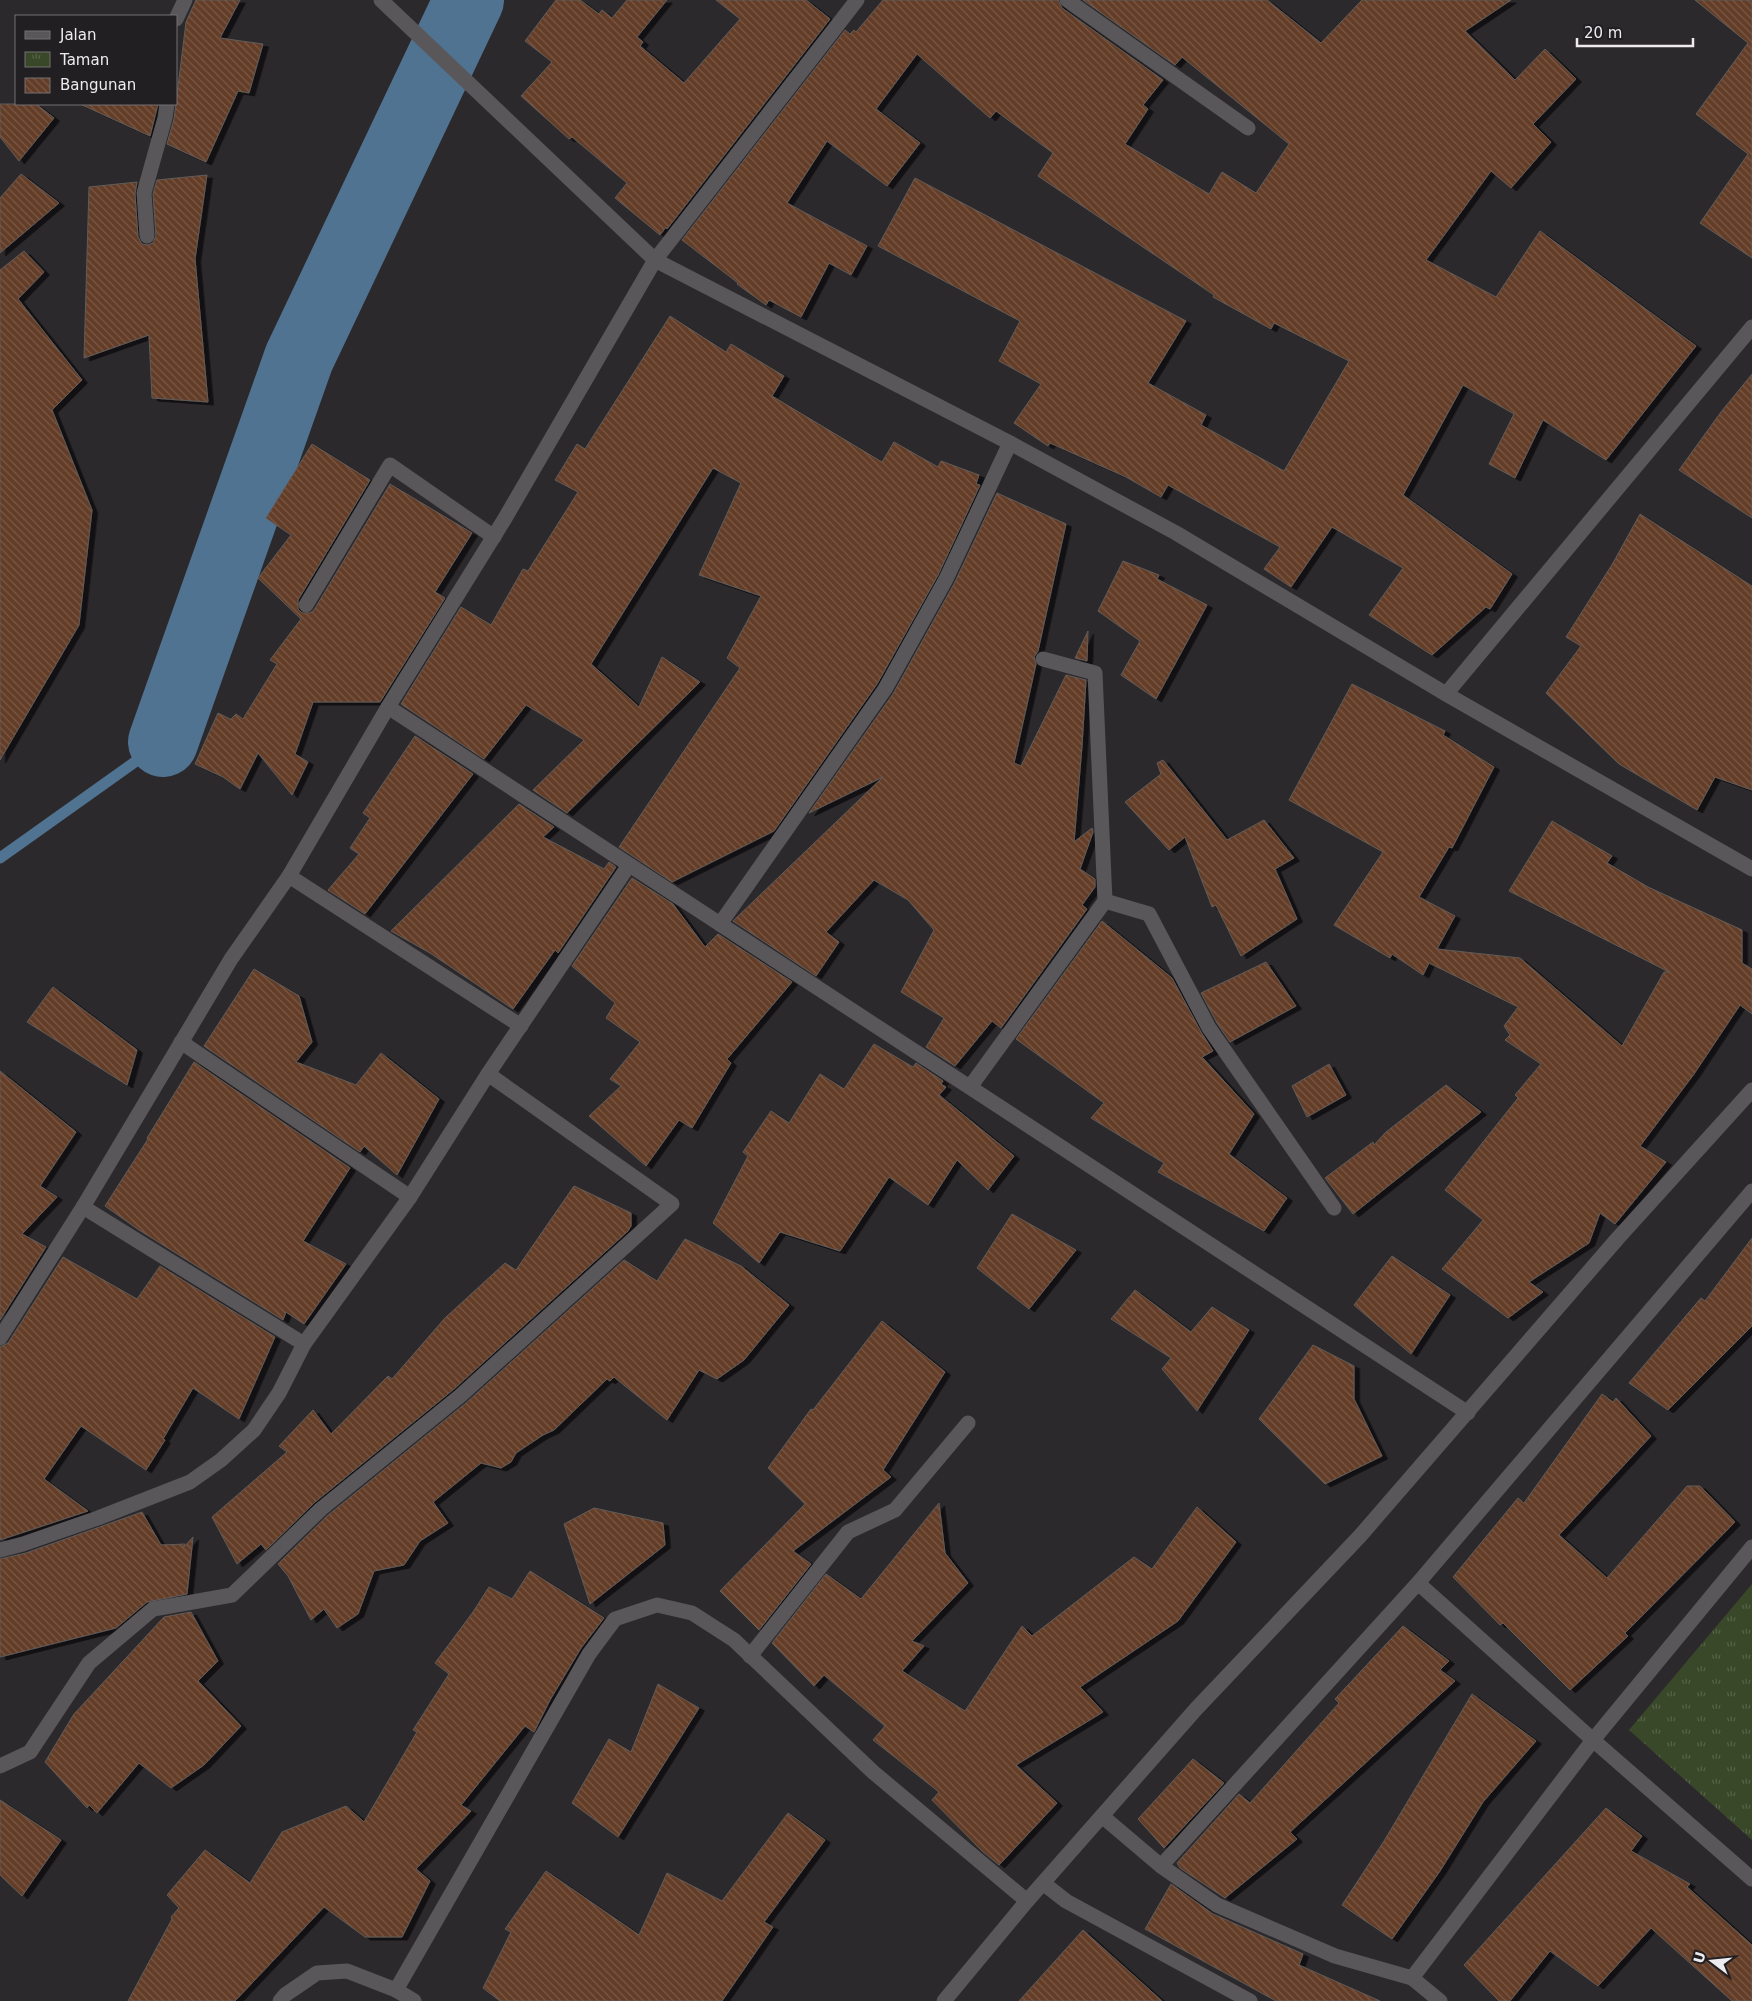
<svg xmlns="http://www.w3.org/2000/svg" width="1752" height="2001" viewBox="0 0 1752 2001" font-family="'DejaVu Sans',sans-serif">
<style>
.park{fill:url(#park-tufts)}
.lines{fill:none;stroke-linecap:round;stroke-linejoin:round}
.stream{stroke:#517392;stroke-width:11}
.river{stroke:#517392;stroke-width:70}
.building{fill:url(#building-back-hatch);stroke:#605c59;filter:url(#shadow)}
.minor{stroke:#5a575b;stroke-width:15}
</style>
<defs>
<pattern id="park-tufts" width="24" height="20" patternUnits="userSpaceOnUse" patternTransform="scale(1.25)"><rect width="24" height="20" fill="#384829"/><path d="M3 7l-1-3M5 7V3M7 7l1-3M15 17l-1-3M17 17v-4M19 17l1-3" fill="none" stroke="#556348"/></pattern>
<pattern id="building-back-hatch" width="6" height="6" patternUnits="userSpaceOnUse" patternTransform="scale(1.25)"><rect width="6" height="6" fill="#633d28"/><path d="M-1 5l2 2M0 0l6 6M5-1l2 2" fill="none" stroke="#7a5948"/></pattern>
<filter id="shadow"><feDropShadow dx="5.5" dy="3" stdDeviation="0" flood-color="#0009"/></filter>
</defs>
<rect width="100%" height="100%" fill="#2c292d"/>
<path class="park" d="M1752 1584V1840L1629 1730Z"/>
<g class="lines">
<path class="stream" d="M0 858 163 742"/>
<path class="river" d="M163 742 299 358 469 0"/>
</g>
<g class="building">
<path d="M196 0H240L220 38 263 44 249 93 238 91 206 162 167 144 174 119 186 22Z"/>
<path d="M556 0H580L599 14 602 10 612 18 627 0H667L637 37 643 42 640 46 684 83 740 19 716 0H806L830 19 667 229 666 227 660 235 615 198 627 183 572 137 569 139 521 96 552 62 525 41Z"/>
<path d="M883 0H1058L1062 8 1163 80 1143 105 1148 109 1125 144 1209 194 1222 172 1256 193 1289 144 1182 57 1175 65 1083 0H1267L1321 43 1362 0H1511L1465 31 1515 80 1545 49 1576 79 1533 124 1551 142 1511 188 1491 171 1426 260 1496 297 1540 231 1696 346 1606 460 1543 420 1515 478 1489 464 1514 414 1463 385 1403 495 1512 574 1490 609 1486 607 1432 655 1369 615 1403 568 1332 527 1291 587 1264 569 1280 547 1168 485 1161 497 1126 477 1050 443 1048 446 1014 423 1041 384 999 361 1020 321 878 246 915 178 1186 321 1148 383 1206 415 1201 425 1284 471 1349 361 1274 323 1271 329 1213 297 1214 295 1038 176 1053 153 996 111 990 118 917 54 876 109 920 143 887 186 827 141 787 203 867 246 851 275 829 263 801 317 769 300 766 305 737 284 738 283 682 240 845 30 850 34 854 30 856 32Z"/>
<path d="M1695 0H1752V258L1700 223 1748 154 1696 114 1748 43Z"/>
<path d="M0 104H36L54 118 19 161 0 137Z"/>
<path d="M80 104H158L150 136Z"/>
<path d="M21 174 59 203 0 253V198Z"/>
<path d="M207 175 195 259 208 402 152 398 149 335 84 358 89 187 137 182 135 194 138 237 142 244 148 245 153 243 156 236 153 194 157 180Z"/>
<path d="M24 251 44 272 18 299 82 380 52 410 92 510 79 625 0 760V270Z"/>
<path d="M670 316 726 352 731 344 784 376 772 396 882 462 894 442 938 467 941 461 979 475 976 484 980 485 938 575 877 684 774 831 672 882 619 847 740 668 727 658 761 596 699 575 741 483 713 468 591 664 639 707 662 657 700 682 567 813 533 790 584 740 526 705 484 759 401 704 461 607 491 625 523 569 528 571 578 492 555 480 577 444 585 449Z"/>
<path d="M1752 374V518L1679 470 1721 412Z"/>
<path d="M312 444 370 480 298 600V609L302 613H310L314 610 390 484 472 533 435 592 445 598 380 702H313L295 754 308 762 292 795 258 753 240 789 223 777 195 764 218 713 232 720 231 719 236 714 243 719 277 664 270 660 301 619 258 578 291 535 266 518Z"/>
<path d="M997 493 1066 524 1038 651 1034 657 1036 664 1014 763 1021 766 1066 675 1086 680 1082 746 1074 842 1092 828 1093 832 1080 869 1095 879V887L1082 905 1087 909 1001 1028 992 1021 955 1066 926 1047 944 1018 901 992 934 930 908 900 874 880 826 932 839 942 816 976 733 921 883 777 809 813 893 694 954 584Z"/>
<path d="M1640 514 1752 586V790L1715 777 1697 810 1619 764 1546 693 1581 646 1566 637 1613 563Z"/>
<path d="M1123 561 1159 575 1157 579 1207 605 1156 699 1121 675 1140 641 1098 611Z"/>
<path d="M1088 631 1087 661 1075 658Z"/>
<path d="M1352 684 1445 731 1443 735 1494 767 1452 848 1449 847 1419 897 1455 916 1437 949 1520 958 1622 1046 1664 972H1669L1509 891 1552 821 1612 856 1607 863 1648 887 1742 930V963L1752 969V1014L1740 1005 1694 1074 1640 1146 1666 1162 1615 1224 1600 1213 1589 1243 1529 1282 1543 1292 1508 1318 1442 1269 1483 1220 1445 1190 1518 1098 1515 1095 1541 1064 1505 1040 1510 1035 1504 1026 1518 1007 1429 963 1423 975 1392 954 1390 958 1334 925 1383 852 1289 800Z"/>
<path d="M415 736 473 774 365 914 328 890 359 854 350 848 370 818 363 813Z"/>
<path d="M1163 760 1227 840 1264 820 1294 858 1275 869 1297 919 1241 956 1216 905 1212 907 1185 837 1169 850 1125 802 1161 774 1157 763Z"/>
<path d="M519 804 554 827 543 837 604 869 609 862 616 867 558 953 555 950 513 1009 430 953 391 931Z"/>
<path d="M632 878 673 904 705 947 718 934 792 982 727 1059 731 1063 692 1128 679 1120 646 1166 589 1116 621 1086 610 1079 640 1042 606 1018 615 1003 572 966Z"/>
<path d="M1102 921 1172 978 1201 1032 1213 1051 1202 1057 1254 1114 1229 1154 1287 1198 1264 1231 1158 1172 1164 1163 1091 1118 1104 1103 1016 1039Z"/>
<path d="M1266 962 1296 1006 1230 1042 1217 1023 1201 993Z"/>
<path d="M254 969 299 996 312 1042 296 1062 356 1085 381 1053 439 1099 397 1175 364 1146 360 1152 204 1046Z"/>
<path d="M53 987 137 1050 127 1085 27 1022Z"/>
<path d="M874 1044 913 1067 916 1063 943 1081 941 1084 946 1087 939 1095 1014 1156 988 1190 957 1160 928 1205 889 1177 840 1251 780 1232 759 1263 713 1223 748 1156 743 1152 771 1111 789 1123 820 1074 844 1089Z"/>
<path d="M194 1062 350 1168 303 1241 346 1264 304 1324 286 1312 283 1320 139 1230 105 1206 148 1139 147 1138Z"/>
<path d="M1329 1064 1346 1095 1307 1117 1292 1086Z"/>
<path d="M0 1071 76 1132 40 1186 57 1197 22 1234 46 1247 0 1320Z"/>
<path d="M1446 1085 1481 1112 1353 1214 1325 1178 1373 1142 1374 1145 1386 1132Z"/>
<path d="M574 1186 631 1213V1226L628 1231 454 1389 315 1502 266 1550 261 1544 237 1564 212 1517 287 1452 279 1446 313 1410 331 1434 388 1376 392 1379 445 1318 505 1263 516 1270Z"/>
<path d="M1012 1214 1076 1250 1029 1309 977 1268Z"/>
<path d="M1752 1238V1326L1668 1410 1629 1383 1701 1298 1705 1301Z"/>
<path d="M685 1239 741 1266 789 1305 744 1360 717 1379 699 1370 667 1420 614 1377 610 1381 607 1379 554 1430 543 1435 516 1453 511 1462 501 1468 481 1463 433 1502 448 1523 420 1541 404 1565 374 1571 358 1614 337 1628 324 1609 311 1620 288 1576 278 1564 327 1516 466 1403 624 1260 657 1281Z"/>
<path d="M1392 1256 1450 1295 1411 1354 1354 1305Z"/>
<path d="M63 1257 137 1299 160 1266 275 1337 239 1419 193 1388 163 1439 165 1440 146 1470 81 1426 44 1479 88 1511 0 1540V1347L8 1343Z"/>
<path d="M1135 1290 1191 1332 1212 1307 1249 1330 1197 1411 1162 1369 1171 1358 1111 1319Z"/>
<path d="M882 1321 945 1372 883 1470 891 1477 793 1551 811 1564 759 1630 720 1591 805 1504 768 1468 811 1409 813 1410Z"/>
<path d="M1313 1345 1354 1366V1399L1382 1456 1325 1484 1259 1419Z"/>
<path d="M1602 1394 1613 1402 1616 1398 1651 1436 1559 1535 1607 1578 1687 1486H1700L1735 1522 1625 1633 1628 1636 1570 1690 1503 1623 1500 1625 1453 1577 1518 1498 1524 1503Z"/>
<path d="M939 1503 945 1553 968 1583 912 1641 924 1646 902 1671 965 1711 1022 1626 1032 1636 1134 1557 1152 1569 1197 1507 1236 1542 1178 1621 1080 1687 1103 1712 1016 1765 1057 1803 999 1865 982 1851 932 1800 939 1792 873 1740 885 1726 824 1675 814 1686 772 1643 826 1574 861 1599Z"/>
<path d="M594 1508 663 1523 665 1545 590 1604 564 1524Z"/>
<path d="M142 1512 161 1545 185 1544 183 1548 193 1537 187 1594 147 1602 116 1628 0 1657V1559L26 1553Z"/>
<path d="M530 1571 604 1618 581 1648 550 1700 534 1732 525 1726 461 1805 471 1811 416 1869 430 1881 402 1937H365L324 1907 235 2001H128L172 1919 171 1917 179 1908 167 1895 205 1850 250 1883 282 1832 346 1806 364 1822 417 1732 413 1730 449 1674 435 1663 473 1612 489 1587 512 1599Z"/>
<path d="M191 1612 218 1661 198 1681 241 1726 204 1765 171 1788 139 1763 97 1813 89 1805 87 1808 45 1762 74 1714 164 1617Z"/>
<path d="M1403 1626 1449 1661 1440 1670 1455 1681 1290 1832 1297 1839 1225 1898 1180 1868 1177 1863 1239 1794 1250 1803 1339 1703 1335 1699Z"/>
<path d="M658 1684 699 1708 618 1837 572 1803 609 1739 631 1752Z"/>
<path d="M1472 1694 1536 1741 1483 1802 1440 1871 1392 1939 1342 1905 1384 1841Z"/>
<path d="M1193 1759 1224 1783 1164 1848 1138 1819Z"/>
<path d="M0 1800 61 1840 22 1896 0 1875Z"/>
<path d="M1606 1808 1642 1836 1631 1851 1690 1884 1687 1887 1752 1945V2001H1732L1651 1928 1598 1986 1550 1951 1510 2001H1499L1464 1965Z"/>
<path d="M788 1813 825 1840 764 1922 773 1927 722 2001H500L483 1988 511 1932 505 1929 546 1871 639 1935 667 1873 722 1901Z"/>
<path d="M1171 1884 1213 1914 1303 1954 1299 1965 1380 2001H1276L1145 1929Z"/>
<path d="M1083 1930 1162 2001H1019Z"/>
</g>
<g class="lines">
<g class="minor">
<path d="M381 0 655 260 1010 443 1176 533 1446 694 1752 869"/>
<path d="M1067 0 1248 128"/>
<path d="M176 19 185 0"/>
<path d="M147 236 144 193 165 118 167 104"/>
<path d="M306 605 390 465 494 537"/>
<path d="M1446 694 1752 327"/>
<path d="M388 707 1468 1413"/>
<path d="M289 876 521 1026"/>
<path d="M1105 901 1149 914 1209 1028 1334 1208"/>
<path d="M720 924 885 689 946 579 1010 443"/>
<path d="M181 1042 410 1197"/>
<path d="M970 1087 1105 901 1095 673 1043 659"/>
<path d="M0 1338 83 1207 231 959 289 876 388 707 504 520 655 260 857 0"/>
<path d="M304 1344 410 1197 488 1074 629 865"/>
<path d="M0 1550 23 1544 98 1518 190 1482 221 1460 254 1430 279 1393 304 1344 83 1207"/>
<path d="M1418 1583 1752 1191"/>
<path d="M750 1656 848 1532 895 1510 968 1423"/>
<path d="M0 1766 30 1752 89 1663 153 1609 232 1595 321 1509 460 1396 672 1204 488 1074"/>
<path d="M1102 1816 1161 1866 1217 1905 1335 1956 1412 1978 1440 2001"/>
<path d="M1161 1866 1418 1583 1593 1740 1752 1879"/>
<path d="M1043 1883 1066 1901 1250 2001"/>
<path d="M1412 1978 1593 1740 1752 1547"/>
<path d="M396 1990 589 1654 615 1619 657 1605 692 1613 734 1640 873 1772 1027 1901"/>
<path d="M280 2001 285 1995 317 1973 347 1971 396 1990 414 2001"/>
<path d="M944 2001 1027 1901 1196 1709 1360 1536 1618 1238 1752 1090"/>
</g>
</g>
<rect x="15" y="15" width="162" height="90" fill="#221f23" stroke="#737174"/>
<rect x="25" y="31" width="25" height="8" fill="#5a575b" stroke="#737174"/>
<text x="60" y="40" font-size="15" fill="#edebed">Jalan</text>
<rect x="25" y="52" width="25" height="15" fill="url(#park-tufts)" stroke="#737174"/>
<text x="60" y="65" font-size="15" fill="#edebed">Taman</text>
<rect x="25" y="78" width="25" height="15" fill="url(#building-back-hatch)" stroke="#737174"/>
<text x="60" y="90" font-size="15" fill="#edebed">Bangunan</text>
<g transform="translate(1712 1961) rotate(286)" stroke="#221f23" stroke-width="4" paint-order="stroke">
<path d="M0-4L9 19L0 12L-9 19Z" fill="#edebed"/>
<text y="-8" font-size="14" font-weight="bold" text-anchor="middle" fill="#edebed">U</text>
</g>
<path d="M1577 38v8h116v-8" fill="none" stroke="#edebed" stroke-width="2.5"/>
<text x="1584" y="38" font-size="15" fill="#edebed" stroke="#221f23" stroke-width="4" paint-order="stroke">20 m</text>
</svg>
